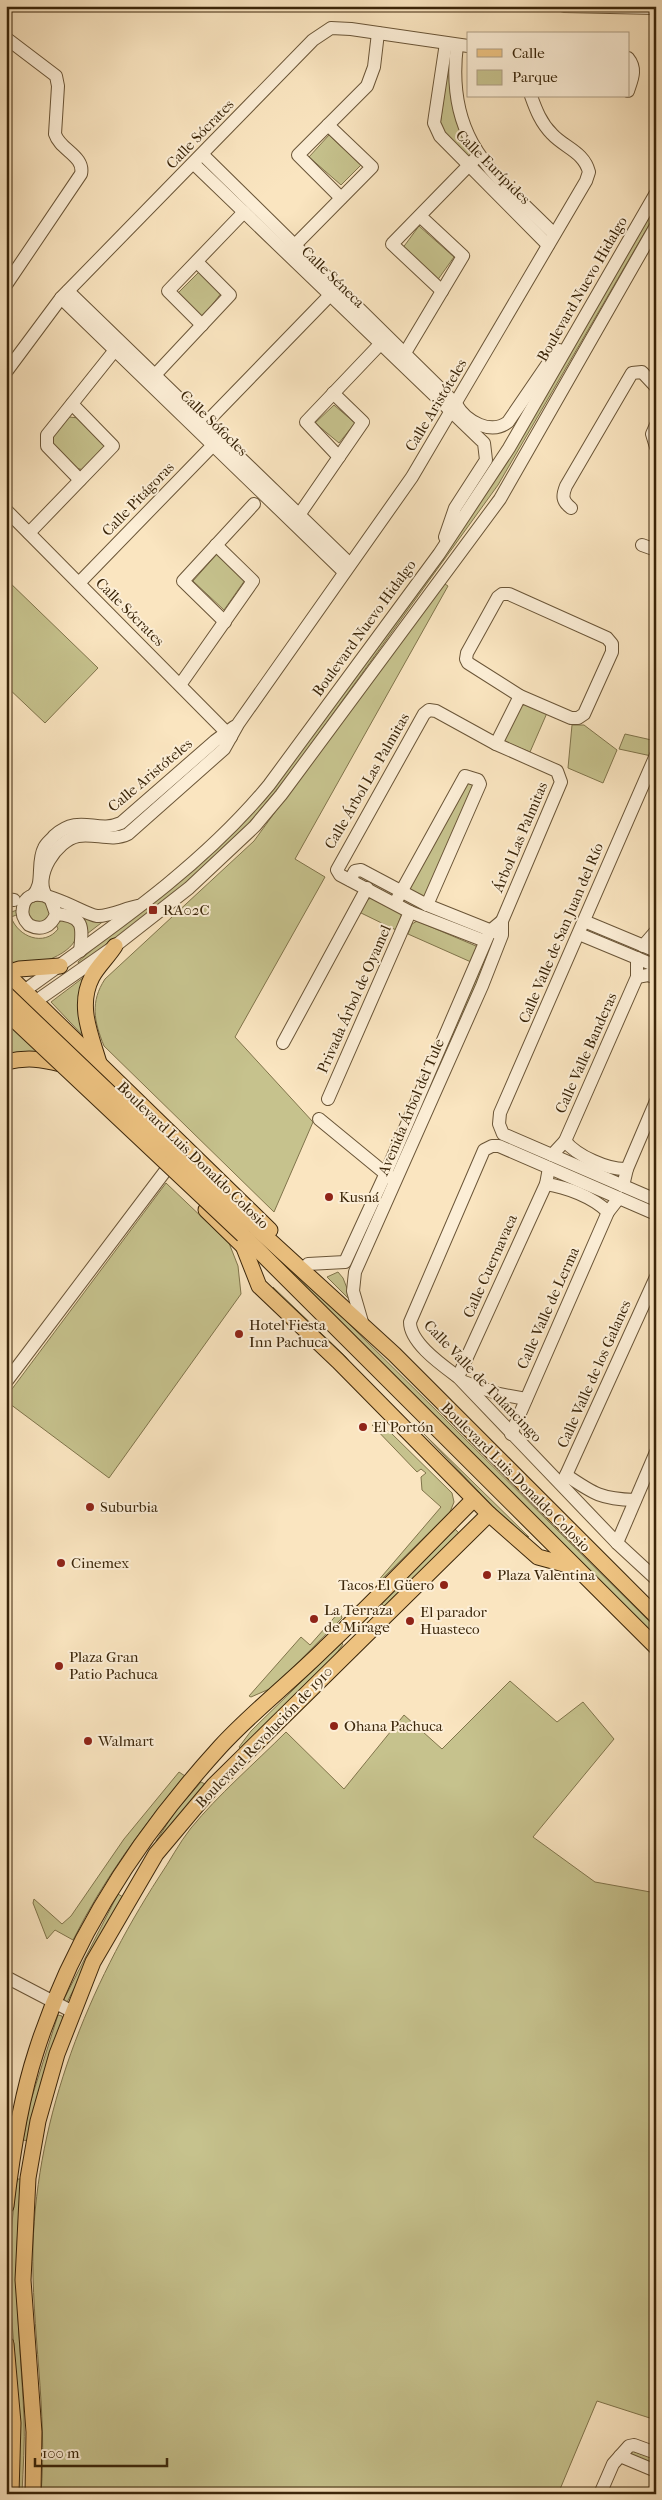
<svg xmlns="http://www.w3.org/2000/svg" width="662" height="2500" viewBox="0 0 662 2500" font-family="'IM FELL French Canon',serif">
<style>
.green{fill:#c6c28d;stroke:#80744b}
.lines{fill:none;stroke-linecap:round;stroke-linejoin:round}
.minor-casing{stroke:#6a5537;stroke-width:14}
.major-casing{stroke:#3a2509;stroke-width:17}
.minor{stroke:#fceed6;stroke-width:12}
.major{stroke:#edc280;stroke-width:15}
.major-bridge-casing{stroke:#3a2509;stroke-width:17;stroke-linecap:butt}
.major-bridge{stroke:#edc280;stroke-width:15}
.poi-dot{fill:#8f2418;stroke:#fceed6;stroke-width:2}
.labels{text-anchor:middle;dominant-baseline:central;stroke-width:4;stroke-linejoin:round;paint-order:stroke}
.street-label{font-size:15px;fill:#3a2509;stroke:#fceed6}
.poi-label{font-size:15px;fill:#3a2509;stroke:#fceed6;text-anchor:start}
</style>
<rect width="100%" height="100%" fill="#fae5c0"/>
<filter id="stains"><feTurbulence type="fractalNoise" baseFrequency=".004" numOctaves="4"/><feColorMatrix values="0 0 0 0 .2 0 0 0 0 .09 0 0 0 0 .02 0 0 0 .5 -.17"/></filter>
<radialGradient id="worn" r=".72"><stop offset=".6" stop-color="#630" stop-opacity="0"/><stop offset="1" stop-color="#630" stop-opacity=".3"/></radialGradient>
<g class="green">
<path d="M449 60 472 153 468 157 448 140 440 125Z"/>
<path d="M329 135 361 165 341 185 309 157Z"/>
<path d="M656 199V213L498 485 285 780 248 824 164 903 79 964 78 962 242 819 438 558Z"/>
<path d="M419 226 454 257 434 285 399 253Z"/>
<path d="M201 270 222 292 202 318 175 296Z"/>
<path d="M334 405 355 423 339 443 315 423Z"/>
<path d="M69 417 79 418 104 442 105 449 84 470 75 468 52 445V436Z"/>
<path d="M217 554 245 580 224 610 193 581Z"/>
<path d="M6 579 98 668 45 723 6 686Z"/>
<path d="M442 582 448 586 295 859 325 877 235 1037 313 1122 274 1212 104 1046C94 1021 90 1002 105 979L254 841Z"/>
<path d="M526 704 547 713 530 752 503 741 521 706Z"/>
<path d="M572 725H584L617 750 603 783 568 768Z"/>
<path d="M625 734 656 741V757L619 749Z"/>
<path d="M468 781 474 784 425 897 409 889Z"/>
<path d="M373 898 402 913 396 930 359 912 368 899Z"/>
<path d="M33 901H44L51 914 40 924 29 919 28 907Z"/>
<path d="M60 903 105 920 83 937 84 930 59 912Z"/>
<path d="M17 910 19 914 11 917C18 937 44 947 58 929L56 924 62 920 73 921C75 925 77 930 77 933 76 954 34 968 17 964 14 963 10 960 6 959V914Z"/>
<path d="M417 921 476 946 478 949 471 962 408 934 412 924Z"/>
<path d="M492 938 497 940 397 1172 391 1170Z"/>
<path d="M88 974V1041L51 1002Z"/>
<path d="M15 1028 43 1054 6 1059V1033Z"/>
<path d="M166 1183 229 1243 238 1266 241 1294 109 1478 6 1401V1397Z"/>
<path d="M269 1249 344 1319 656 1628V1637L339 1323Z"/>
<path d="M338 1272 343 1278 350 1296 348 1298 327 1277Z"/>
<path d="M273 1287 346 1357 361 1377 276 1295Z"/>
<path d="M372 1425 390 1432 452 1493 454 1502 450 1512 378 1583 377 1582 441 1507 422 1490 421 1477 426 1473 421 1469 417 1472Z"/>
<path d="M424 1434 529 1537 517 1532Z"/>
<path d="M455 1529 459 1533 385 1607 381 1603Z"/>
<path d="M340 1611 342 1618 274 1687 251 1697 249 1696 301 1637 310 1645Z"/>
<path d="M341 1643 343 1644 332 1660 241 1749 239 1747 251 1731Z"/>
<path d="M510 1681 557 1722 583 1702 614 1739 533 1837 595 1882 656 1893V2420L597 2401 558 2494H41C48 2411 31 2329 33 2246 37 2114 88 1987 159 1877 170 1861 179 1843 191 1828 218 1795 255 1763 286 1732L344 1789 404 1715 442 1749Z"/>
<path d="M179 1772 185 1776C142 1827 103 1880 73 1940L55 1930 47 1939 33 1903 34 1899 62 1924 71 1916 124 1839Z"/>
<path d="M201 1782 205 1784 159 1843 156 1841 175 1812Z"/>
<path d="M118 1894 123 1897 66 2004 64 1999Z"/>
<path d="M58 2015 62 2016 63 2020 29 2141 23 2140 30 2103Z"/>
<path d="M18 2179H21L22 2185C11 2267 20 2337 24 2417 25 2443 23 2468 22 2494H16L15 2363 10 2294 11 2233 16 2184Z"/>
<path d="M632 2451 656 2459V2467L629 2453Z"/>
</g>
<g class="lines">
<g class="minor-casing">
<g id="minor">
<path d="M564 6 656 8"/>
<path d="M6 38 56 76 58 86 55 134C60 150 85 156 81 174L6 285"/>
<path d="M446 43 435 116 434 123 440 136 548 245"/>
<path d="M457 45C445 141 493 173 554 234"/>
<path d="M628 58C637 69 632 79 628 91"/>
<path d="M203 155 456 404C466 422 491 435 508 422L549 362 559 350"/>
<path d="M194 164 484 443 486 460 455 508 445 537"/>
<path d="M341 198 298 155 367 86 374 67 378 33"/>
<path d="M290 250 372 167 328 125"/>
<path d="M68 291 350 564"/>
<path d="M442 291 392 244 475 159"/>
<path d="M61 298 344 572"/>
<path d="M202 325 168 291 244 212"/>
<path d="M405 353 463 256 420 216"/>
<path d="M6 372 61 298 313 40 331 28 351 29 468 46"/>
<path d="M155 375 230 295 197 262"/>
<path d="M656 425 652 434 656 447"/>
<path d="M200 429 334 291"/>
<path d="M339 457 306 422 386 338"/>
<path d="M80 480 47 446V435L115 350"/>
<path d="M571 508C562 501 562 496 566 486L632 373 642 372 656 387"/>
<path d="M6 510 231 737"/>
<path d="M299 515 363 422 333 393"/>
<path d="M29 533 113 446 72 404"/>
<path d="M642 545 656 550"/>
<path d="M79 583 218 440"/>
<path d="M502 594H509L607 638 612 644V652L584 714 578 718H571L520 696 468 663 466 659 467 653 498 597Z"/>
<path d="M225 622 183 581 254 504"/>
<path d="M180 685 253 581 216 545"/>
<path d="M496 744 520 696"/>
<path d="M656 755 500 1113 499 1124 503 1134 656 1200"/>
<path d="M350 880 355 871 361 870 427 905 497 933"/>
<path d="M32 896C45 885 36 863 44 848 46 843 51 840 54 836 80 813 96 834 121 823L215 741 234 727"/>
<path d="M47 897C32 877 57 840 78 836 95 833 112 842 128 834L224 749 238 724 412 477 586 181 589 172C584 152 565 148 552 134 541 123 536 110 531 96"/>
<path d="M6 899 14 900"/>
<path d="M51 900 56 914C51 927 41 931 29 925 24 920 21 915 23 907 29 876 81 914 97 916 108 917 126 908 138 906"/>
<path d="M395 903 465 776 478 780 480 784 427 905"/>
<path d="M56 914C84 916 83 926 80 951"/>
<path d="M584 921 656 951"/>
<path d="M579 934 656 966"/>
<path d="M643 946 656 931"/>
<path d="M637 977 648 975 656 978"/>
<path d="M17 996C105 932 199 870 269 785L439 554 509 448 656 193"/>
<path d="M29 1006 115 946 189 888 255 826 281 795 500 499 656 226"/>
<path d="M283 1043 367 888"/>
<path d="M328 1099 410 912"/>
<path d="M319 1119 392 1179"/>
<path d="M565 1141C577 1156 608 1170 627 1169"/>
<path d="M552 1155 565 1141 637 977V958"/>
<path d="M546 1184C566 1187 593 1197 608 1212"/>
<path d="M623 1186 627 1169 656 1101"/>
<path d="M656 1214 499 1146H492L484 1150 410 1322C410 1343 442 1365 458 1377L617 1543 656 1579"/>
<path d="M308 1264 345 1262 385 1175 490 931 502 921"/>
<path d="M362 1322 353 1291 355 1272 482 986 502 935V921L561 782 557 771 496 744 436 711 429 710 424 714 337 870 340 875 410 912 485 941"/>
<path d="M458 1377 546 1184 549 1168"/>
<path d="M6 1382 166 1170"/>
<path d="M464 1382 499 1394 526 1399"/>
<path d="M511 1434 608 1212 619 1198"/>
<path d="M566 1475C594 1494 601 1499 635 1500"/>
<path d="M562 1484 656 1277"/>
<path d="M617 1543 656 1452"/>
<path d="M6 1977 73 2012"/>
<path d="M620 2456 656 2471"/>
<path d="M600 2494 613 2464 629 2446 634 2445 656 2453"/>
</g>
</g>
<g class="major-casing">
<g id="major">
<path d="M6 973 270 1230"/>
<path d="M7 973 19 969 60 966"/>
<path d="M6 1062C27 1057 41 1059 61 1064"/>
<path d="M99 1063C91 1035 77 1006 92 977 98 966 108 957 115 946"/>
<path d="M206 1210 247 1250"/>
<path d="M255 1227 394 1354 656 1616"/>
<path d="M243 1235 656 1647"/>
<path d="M244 1248 259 1286 338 1361 489 1514 538 1557 575 1567"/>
<path d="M6 2206C12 2154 20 2101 36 2052 72 1938 140 1835 220 1747 252 1712 291 1682 325 1648 376 1600 424 1549 474 1499"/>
<path d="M6 2344 13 2423 11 2494"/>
<path d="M33 2494 34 2432 23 2280 28 2178 38 2121 57 2054 93 1962 156 1854 214 1785 489 1514"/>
</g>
</g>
<use href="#minor" class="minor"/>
<use href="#major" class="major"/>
<g class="major-bridge-casing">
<g id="major-bridge">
<path d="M6 994 185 1165 255 1227"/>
<path d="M6 1012 243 1235"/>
</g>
</g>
<use href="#major-bridge" class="major-bridge"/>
</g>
<g class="poi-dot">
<rect x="148" y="905" width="10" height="10" rx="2.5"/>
<circle cx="329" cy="1197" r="5"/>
<circle cx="239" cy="1334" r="5"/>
<circle cx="363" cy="1427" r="5"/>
<circle cx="90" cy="1507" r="5"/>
<circle cx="61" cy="1563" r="5"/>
<circle cx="487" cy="1575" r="5"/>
<circle cx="444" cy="1585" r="5"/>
<circle cx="314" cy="1619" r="5"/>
<circle cx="410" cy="1621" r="5"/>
<circle cx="59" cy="1666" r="5"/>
<circle cx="334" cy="1726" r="5"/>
<circle cx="88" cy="1741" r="5"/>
</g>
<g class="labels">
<g class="street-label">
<text transform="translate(200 134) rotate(-46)">Calle Sócrates</text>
<text transform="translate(493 167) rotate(45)">Calle Eurípides</text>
<text transform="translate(333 277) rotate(44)">Calle Séneca</text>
<text transform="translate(582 289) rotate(-60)">Boulevard Nuevo Hidalgo</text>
<text transform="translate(436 405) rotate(-59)">Calle Aristóteles</text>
<text transform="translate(214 423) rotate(44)">Calle Sófocles</text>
<text transform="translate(138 499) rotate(-46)">Calle Pitágoras</text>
<text transform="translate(130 612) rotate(45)">Calle Sócrates</text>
<text transform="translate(364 628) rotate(-54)">Boulevard Nuevo Hidalgo</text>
<text transform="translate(150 775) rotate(-40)">Calle Aristóteles</text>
<text transform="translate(367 781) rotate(-60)">Calle Árbol Las Palmitas</text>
<text transform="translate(520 837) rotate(-67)">Árbol Las Palmitas</text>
<text transform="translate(561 933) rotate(-67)">Calle Valle de San Juan del Río</text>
<text transform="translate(354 999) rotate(-66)">Privada Árbol de Oyamel</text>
<text transform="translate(586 1053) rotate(-66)">Calle Valle Banderas</text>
<text transform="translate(411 1107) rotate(-67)">Avenida Árbol del Tule</text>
<text transform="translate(193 1155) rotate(44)">Boulevard Luis Donaldo Colosio</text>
<text transform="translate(490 1266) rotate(-66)">Calle Cuernavaca</text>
<text transform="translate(548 1308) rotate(-66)">Calle Valle de Lerma</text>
<text transform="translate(594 1374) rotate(-66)">Calle Valle de los Galanes</text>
<text transform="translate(483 1381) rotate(46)">Calle Valle de Tulancingo</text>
<text transform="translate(516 1477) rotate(45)">Boulevard Luis Donaldo Colosio</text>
<text transform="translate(264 1737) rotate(-46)">Boulevard Revolución de 1910</text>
</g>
<g class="poi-label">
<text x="163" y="910">RA02C</text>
<text x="339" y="1197">Kusná</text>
<text x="249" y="1325">Hotel Fiesta<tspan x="249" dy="17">Inn Pachuca</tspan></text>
<text x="373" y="1427">El Portón</text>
<text x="100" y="1507">Suburbia</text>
<text x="71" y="1563">Cinemex</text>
<text x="497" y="1575">Plaza Valentina</text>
<text x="434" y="1585" text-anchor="end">Tacos El Güero</text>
<text x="324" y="1610">La Terraza<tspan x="324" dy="17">de Mirage</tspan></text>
<text x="420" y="1612">El parador<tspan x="420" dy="17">Huasteco</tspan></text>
<text x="69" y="1657">Plaza Gran<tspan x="69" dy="17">Patio Pachuca</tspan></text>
<text x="344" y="1726">Ohana Pachuca</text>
<text x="98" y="1741">Walmart</text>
</g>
</g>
<rect width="662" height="2500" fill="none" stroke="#fae5c0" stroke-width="25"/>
<rect x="8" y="8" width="647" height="2485" fill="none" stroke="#3a2509" stroke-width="2.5"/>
<rect x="12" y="12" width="637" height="2475" fill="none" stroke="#3a2509"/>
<rect x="467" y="32" width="162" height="65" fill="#fceed6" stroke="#ae9e84"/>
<rect x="477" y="49" width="25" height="8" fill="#edc280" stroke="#ae9e84"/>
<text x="512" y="58" font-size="15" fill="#3a2509">Calle</text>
<rect x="477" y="70" width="25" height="15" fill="#c6c28d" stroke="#ae9e84"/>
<text x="512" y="82" font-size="15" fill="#3a2509">Parque</text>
<path d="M35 2458v8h132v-8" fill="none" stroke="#3a2509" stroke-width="2.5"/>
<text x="42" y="2458" font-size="15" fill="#3a2509" stroke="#fceed6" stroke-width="4" paint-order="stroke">100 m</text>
<rect width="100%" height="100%" filter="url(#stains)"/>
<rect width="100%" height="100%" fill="url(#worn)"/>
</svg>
